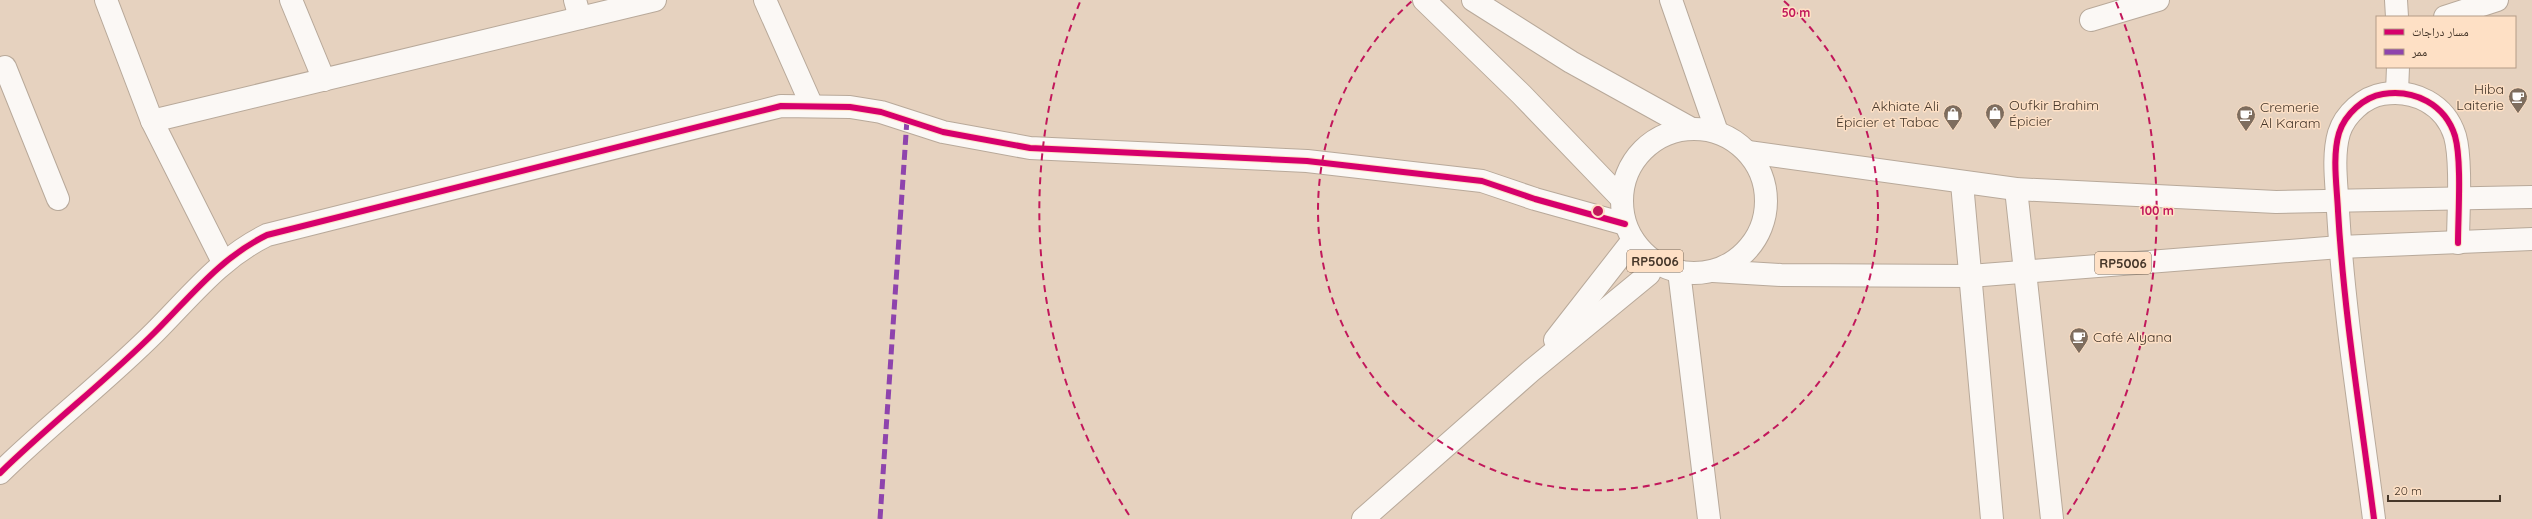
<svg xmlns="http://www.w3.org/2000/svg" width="2532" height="519" viewBox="0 0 2532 519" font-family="Quicksand,'Noto Naskh Arabic',sans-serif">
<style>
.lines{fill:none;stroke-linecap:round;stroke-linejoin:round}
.minor-casing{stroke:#b8a99a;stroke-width:24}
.major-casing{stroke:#b8a99a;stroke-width:24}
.minor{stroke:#fbf8f5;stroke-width:22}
.major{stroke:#fbf8f5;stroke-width:22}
.quiet{stroke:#8e44ad;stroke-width:5;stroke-dasharray:10 5;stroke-linecap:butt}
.cycleway-casing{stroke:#fee0c5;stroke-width:8}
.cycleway{stroke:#d6006c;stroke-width:6}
.ring{fill:none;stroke:#c2185b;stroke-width:2;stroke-dasharray:7 5}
.labels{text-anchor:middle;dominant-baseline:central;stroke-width:3;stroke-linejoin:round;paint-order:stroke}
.shield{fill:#fee0c5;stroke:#7d6a58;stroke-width:1}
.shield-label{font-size:13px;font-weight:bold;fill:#46372a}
.poi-label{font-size:14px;fill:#46372a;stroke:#fee0c5;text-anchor:start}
.centre{fill:#c2185b;stroke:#fee0c5;stroke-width:2}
.ring-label{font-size:12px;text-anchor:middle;font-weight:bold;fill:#c2185b;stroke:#fee0c5;stroke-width:3;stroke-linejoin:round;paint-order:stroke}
</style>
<rect width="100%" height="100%" fill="#e6d2bf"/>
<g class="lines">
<g class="minor-casing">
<g id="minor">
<path d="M106 0 152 121 223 262"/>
<path d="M291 0 324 80"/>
<path d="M575 0 580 18"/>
<path d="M765 0 812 106"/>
<path d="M1671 0 1717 132"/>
<path d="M2396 0 2397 17"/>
<path d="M2445 17 2497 0"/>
<path d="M2091 20 2158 0"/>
<path d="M0 69 5 67 58 199"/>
<path d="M2397 92 2398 67"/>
<path d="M152 121 655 0"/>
<path d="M1962 183 1992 519"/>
<path d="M2016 189 2052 519"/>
<path d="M1679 271 1709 519"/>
<path d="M1555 340 1633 240"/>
<path d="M0 473C50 424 106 381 155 332 191 296 220 258 267 235L781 106 850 107 881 112 943 132 1030 148 1307 161 1482 181 1535 199 1625 224"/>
<path d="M1363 519 1531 371 1649 274 1654 261"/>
<path d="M2374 519C2361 417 2344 314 2338 211 2337 187 2332 157 2339 133 2345 114 2364 97 2383 94 2414 89 2445 104 2455 136 2462 161 2458 216 2458 243"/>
</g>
</g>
<g class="major-casing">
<g id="major">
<path d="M1424 0 1521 94 1622 199"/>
<path d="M1473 0 1571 62 1692 129"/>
<circle cx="1694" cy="201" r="72"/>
<path d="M1748 152 2016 189 2276 202 2532 197"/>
<path d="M1713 271 1781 275 1970 276 2340 247 2532 239"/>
</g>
</g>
<use href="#minor" class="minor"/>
<use href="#major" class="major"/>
<path class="quiet" d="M880 519 907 119"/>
<g class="cycleway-casing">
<g id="cycleway">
<path d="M0 473C50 424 106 381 155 332 191 296 220 258 267 235L781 106 850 107 881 112 943 132 1030 148 1307 161 1482 181 1535 199 1625 224"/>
<path d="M2374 519C2361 417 2344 314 2338 211 2337 187 2332 157 2339 133 2345 114 2364 97 2383 94 2414 89 2445 104 2455 136 2462 161 2458 216 2458 243"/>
</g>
</g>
<use href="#cycleway" class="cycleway"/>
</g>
<g class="ring">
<path d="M1784 1A280 280 0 1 1 1412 1"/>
<path d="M1129 515A559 559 0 0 1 1080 2M2116 2A559 559 0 0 1 2067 515"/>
</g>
<defs>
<g id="cafe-pin" transform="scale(1)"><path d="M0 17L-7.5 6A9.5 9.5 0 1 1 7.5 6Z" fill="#7e6d5e" stroke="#fee0c5"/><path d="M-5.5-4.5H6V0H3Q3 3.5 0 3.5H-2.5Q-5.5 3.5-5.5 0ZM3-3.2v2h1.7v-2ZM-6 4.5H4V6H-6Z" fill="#fff"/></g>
<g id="shop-pin" transform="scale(1)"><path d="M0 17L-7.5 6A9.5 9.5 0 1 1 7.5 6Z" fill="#7e6d5e" stroke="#fee0c5"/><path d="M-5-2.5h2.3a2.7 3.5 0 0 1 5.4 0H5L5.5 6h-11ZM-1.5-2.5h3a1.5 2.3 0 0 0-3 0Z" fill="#fff"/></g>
</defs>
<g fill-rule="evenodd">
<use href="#cafe-pin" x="2518" y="97"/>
<use href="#shop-pin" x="1995" y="113"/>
<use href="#shop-pin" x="1953" y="114"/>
<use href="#cafe-pin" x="2246" y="115"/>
<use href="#cafe-pin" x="2079" y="337"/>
</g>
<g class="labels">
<g class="shield">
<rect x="1627" y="250" width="56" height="22" rx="3"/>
<rect x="2095" y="252" width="56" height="22" rx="3"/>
</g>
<g class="shield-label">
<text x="1655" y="261">RP5006</text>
<text x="2123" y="263">RP5006</text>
</g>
<g class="poi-label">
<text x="2504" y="89" text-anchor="end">Hiba<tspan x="2504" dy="16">Laiterie</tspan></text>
<text x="2009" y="105">Oufkir Brahim<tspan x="2009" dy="16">Épicier</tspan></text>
<text x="1939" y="106" text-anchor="end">Akhiate Ali<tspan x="1939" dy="16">Épicier et Tabac</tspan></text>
<text x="2260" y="107">Cremerie<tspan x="2260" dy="16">Al Karam</tspan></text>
<text x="2093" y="337">Café Alyana</text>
</g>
</g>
<circle cx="1598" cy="211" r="6" class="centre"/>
<g class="ring-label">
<text x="1796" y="17">50 m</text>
<text x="2157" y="215">100 m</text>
</g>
<rect x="2376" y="16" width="140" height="52" fill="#fee0c5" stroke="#b49c87"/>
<rect x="2384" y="29" width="20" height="6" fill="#d6006c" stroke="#b49c87"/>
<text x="2412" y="36" font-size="12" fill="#46372a">مسار دراجات</text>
<rect x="2384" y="49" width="20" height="6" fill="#8e44ad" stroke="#b49c87"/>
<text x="2412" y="56" font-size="12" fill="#46372a">ممر</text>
<path d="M2388 495v6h112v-6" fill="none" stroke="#46372a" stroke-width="2"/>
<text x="2394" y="495" font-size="12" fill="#46372a" stroke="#fee0c5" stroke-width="3" paint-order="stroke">20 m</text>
</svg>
